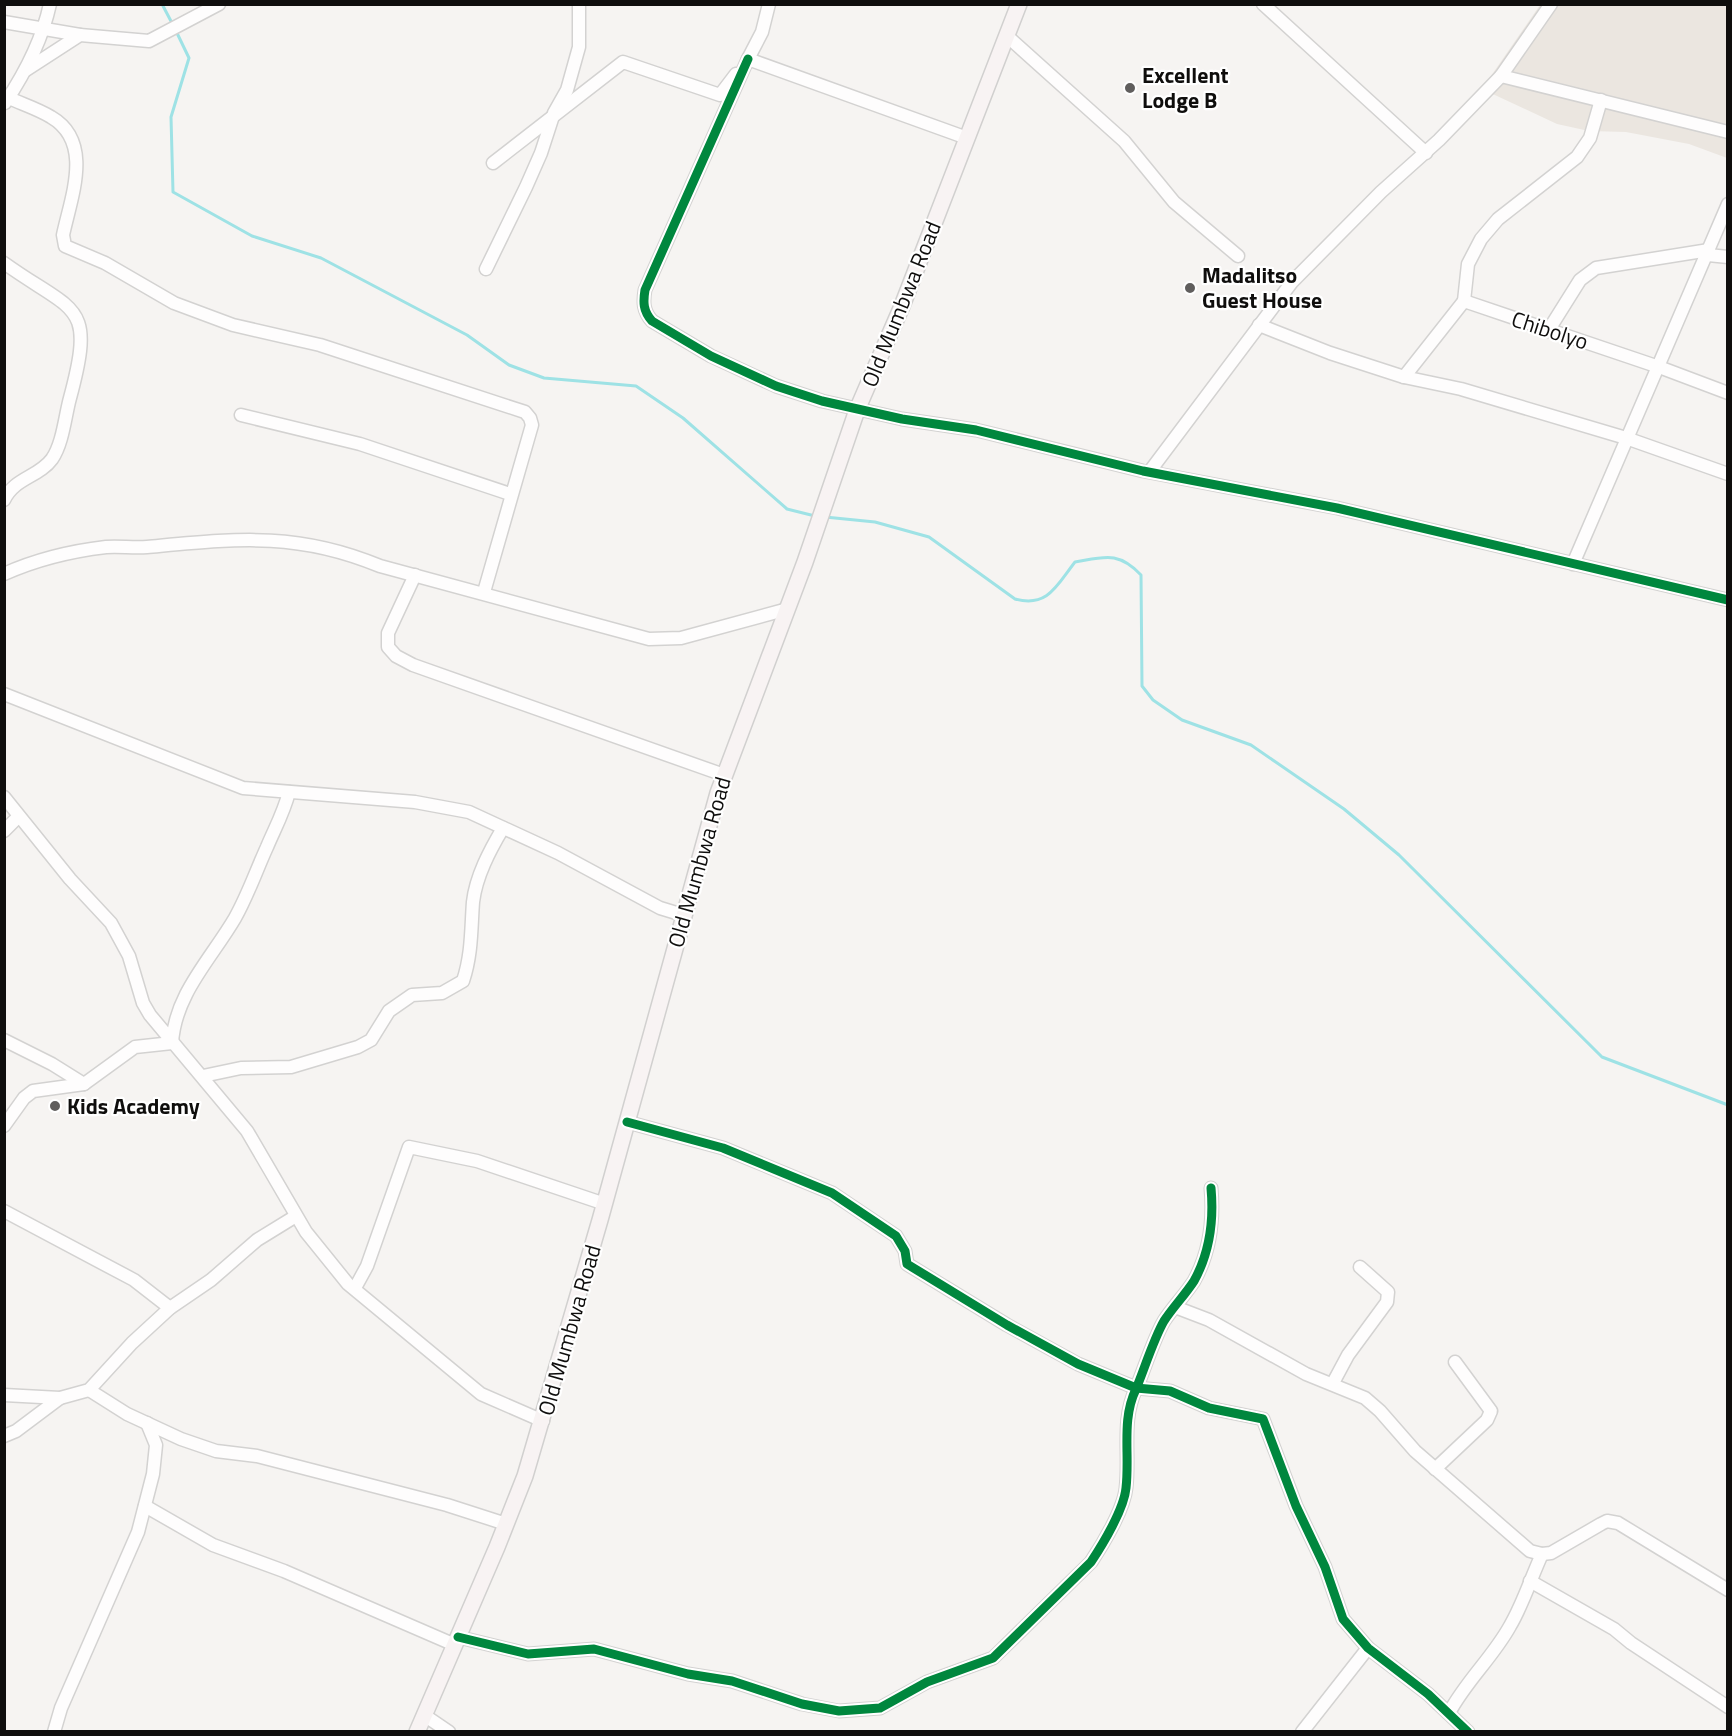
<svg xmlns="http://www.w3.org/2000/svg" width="1732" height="1736" viewBox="0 0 1732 1736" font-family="'Titillium Web',sans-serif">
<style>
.built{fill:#ebe6e0}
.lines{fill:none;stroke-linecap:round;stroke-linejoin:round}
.stream{stroke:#9ee2e5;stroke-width:3}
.minor-casing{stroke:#d3d2d1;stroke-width:15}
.major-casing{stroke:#d1d0cf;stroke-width:18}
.minor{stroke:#fefdfd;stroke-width:12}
.major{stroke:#f8f3f3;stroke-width:15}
.cycleway-casing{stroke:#fff;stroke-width:13}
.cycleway{stroke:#00873e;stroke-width:9}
.poi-dot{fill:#605e5d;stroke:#fff;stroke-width:2}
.labels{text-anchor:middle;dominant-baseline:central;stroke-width:4.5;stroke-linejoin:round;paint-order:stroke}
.poi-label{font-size:22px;font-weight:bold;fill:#0f0e0d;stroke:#fff;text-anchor:start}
.street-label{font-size:22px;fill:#0f0e0d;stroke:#fff}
</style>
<rect width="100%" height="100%" fill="#f6f4f2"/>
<path class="built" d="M1540 5H1727V158L1689 144 1626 132 1589 131 1557 124 1482 89Z"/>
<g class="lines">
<g class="stream">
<path d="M162 4 173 25"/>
<path d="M176 31 189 58 171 117 173 192 252 236 321 258 467 335 509 365 544 378 636 386 683 418 787 509 815 516"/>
<path d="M825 517 875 522 929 537 1015 599C1048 608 1057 585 1075 562 1105 557 1118 551 1141 575L1142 686 1153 700 1182 720 1251 745 1344 809 1399 855 1602 1057 1728 1105"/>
</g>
<g class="minor-casing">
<g id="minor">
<path d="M769 4 762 32 748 59 967 138"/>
<path d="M1263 4 1426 153"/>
<path d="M4 22 80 35"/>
<path d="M1007 36 1124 141 1174 202 1238 256"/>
<path d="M748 59 645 290C643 302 643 311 652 321L711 356 776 386 822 401 902 419 976 430 1143 471 1337 508 1728 600"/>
<path d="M26 70 80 35 149 41 219 4"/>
<path d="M1501 76 1728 132"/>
<path d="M9 98C22 104 38 109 51 117 94 142 71 197 63 235L65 246 105 263 174 303 233 325 320 345 525 412 530 418 532 425 484 592"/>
<path d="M5 103C25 73 42 41 50 4"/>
<path d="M493 163 623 62 720 95 736 74"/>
<path d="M1708 255 1728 257"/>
<path d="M4 263C75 314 96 301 70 398 65 416 63 443 52 459 39 477 14 478 4 500"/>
<path d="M486 269 526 187 541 153 554 113 567 90 579 47V4"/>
<path d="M1464 301 1468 264 1481 239 1498 219 1577 157 1590 138 1601 100"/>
<path d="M1259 325 1330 353 1404 377 1461 389 1626 438 1728 474"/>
<path d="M1548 331 1580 280 1596 268 1709 250"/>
<path d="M1404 377 1464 301 1659 367 1728 393"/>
<path d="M241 415 360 444 510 494"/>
<path d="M1150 471 1292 282 1381 192 1439 140 1501 76 1551 4"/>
<path d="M1573 564 1728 204"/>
<path d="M4 574C35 560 72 551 106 547 119 546 133 548 147 547 235 539 296 531 380 566L649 639 681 638 784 610"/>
<path d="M415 575 388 633V647L396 656 413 665 724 775"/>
<path d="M4 694 243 788 415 802 469 812 558 853 660 908 683 915"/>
<path d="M4 797 70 879 111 923 129 956 143 1003 150 1015 247 1131 306 1232 348 1284 481 1394 543 1421"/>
<path d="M4 831 18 817"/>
<path d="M4 1040 52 1064 84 1084"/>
<path d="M203 1076 241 1068 291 1067 358 1047 371 1040 389 1011 412 995 442 993 463 981C472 954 471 929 473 902 476 876 490 850 503 828"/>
<path d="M627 1122 723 1148 832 1193 896 1236 905 1251 907 1264 1007 1325 1078 1364 1136 1388 1170 1391 1209 1408 1263 1419 1296 1506 1325 1567 1343 1619 1368 1648 1428 1694 1468 1732"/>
<path d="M4 1126 24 1098 33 1091 84 1084 135 1047 172 1043C175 994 211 959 235 918 248 895 256 871 267 847 275 828 284 812 289 792"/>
<path d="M4 1211 134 1280 170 1308"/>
<path d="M355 1288 367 1266 409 1147 477 1161 605 1204"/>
<path d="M1175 1307 1209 1320 1306 1374 1365 1398 1380 1411 1415 1451 1530 1551 1542 1554 1551 1553 1601 1524 1607 1521 1618 1523 1728 1590"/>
<path d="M1333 1383 1348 1355 1387 1302 1388 1292 1360 1267"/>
<path d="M89 1390 127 1414 181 1439 216 1451 257 1456 447 1505 506 1524"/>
<path d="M4 1395 60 1398 89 1390 132 1343 170 1308 211 1280 257 1240 296 1216"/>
<path d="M4 1436 16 1431 60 1398"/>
<path d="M1435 1469 1487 1420 1491 1411 1455 1362"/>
<path d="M145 1506 213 1545 284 1571 455 1645"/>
<path d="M1530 1581 1614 1629 1631 1643 1728 1707"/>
<path d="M458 1637 528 1654 594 1649 688 1674 732 1681 802 1704 839 1711 880 1708 927 1682 993 1658 1091 1562C1103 1544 1124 1509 1126 1488 1130 1454 1121 1420 1136 1389 1144 1370 1154 1338 1164 1321 1173 1307 1185 1295 1194 1281 1210 1252 1214 1221 1211 1188"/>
<path d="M1449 1713C1466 1681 1493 1657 1510 1626 1523 1604 1531 1578 1542 1554"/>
<path d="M424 1715 449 1732"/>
<path d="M54 1732 61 1708 138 1532 153 1474 156 1445 147 1423"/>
<path d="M1302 1732 1368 1648"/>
</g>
</g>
<g class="major-casing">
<path id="major" d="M417 1732 497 1547 525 1476 600 1220 718 793 805 562 857 410 902 306 1019 4"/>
</g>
<use href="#minor" class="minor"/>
<use href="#major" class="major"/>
<g class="cycleway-casing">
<g id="cycleway">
<path d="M748 59 645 290C643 302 643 311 652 321L711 356 776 386 822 401 902 419 976 430 1143 471 1337 508 1728 600"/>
<path d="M627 1122 723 1148 832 1193 896 1236 905 1251 907 1264 1007 1325 1078 1364 1136 1388 1170 1391 1209 1408 1263 1419 1296 1506 1325 1567 1343 1619 1368 1648 1428 1694 1468 1732"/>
<path d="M458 1637 528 1654 594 1649 688 1674 732 1681 802 1704 839 1711 880 1708 927 1682 993 1658 1091 1562C1103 1544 1124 1509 1126 1488 1130 1454 1121 1420 1136 1389 1144 1370 1154 1338 1164 1321 1173 1307 1185 1295 1194 1281 1210 1252 1214 1221 1211 1188"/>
</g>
</g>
<use href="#cycleway" class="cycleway"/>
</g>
<g class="poi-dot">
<circle cx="1130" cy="88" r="6"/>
<circle cx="1190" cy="288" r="6"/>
<circle cx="55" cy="1106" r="6"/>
</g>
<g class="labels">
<g class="poi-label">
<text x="1142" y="75">Excellent<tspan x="1142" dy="25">Lodge B</tspan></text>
<text x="1202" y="275">Madalitso<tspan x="1202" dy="25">Guest House</tspan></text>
<text x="67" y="1106">Kids Academy</text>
</g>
<g class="street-label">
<text transform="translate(901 304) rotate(-68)">Old Mumbwa Road</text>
<text transform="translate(1550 330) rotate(18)">Chibolyo</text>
<text transform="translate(699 862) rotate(-74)">Old Mumbwa Road</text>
<text transform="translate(569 1330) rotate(-74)">Old Mumbwa Road</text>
</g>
</g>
<rect width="1732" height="1736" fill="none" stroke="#0f0e0d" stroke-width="12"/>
</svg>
